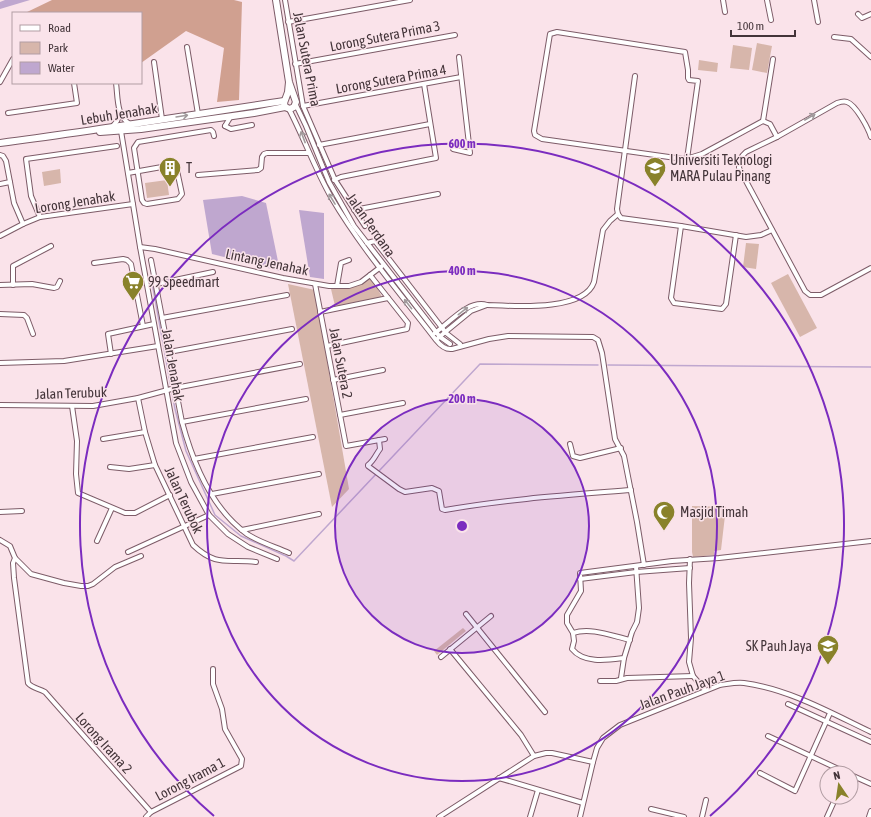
<svg xmlns="http://www.w3.org/2000/svg" width="871" height="817" viewBox="0 0 871 817" font-family="'Asap Condensed',sans-serif">
<style>
.green{fill:#d7b6ab}
.forest{fill:#d0a090}
.water{fill:#bfa7cf}
.lines{fill:none;stroke-linecap:round;stroke-linejoin:round}
.stream{stroke:#bfa7cf;stroke-width:1.5}
.street-casing{stroke:#7d5c68;stroke-width:6}
.secondary-casing{stroke:#7d5c68;stroke-width:8}
.street{stroke:#fff;stroke-width:4}
.secondary{stroke:#fff;stroke-width:6}
.oneway{stroke:#a19a9c}
.ring{fill:none;stroke:#7b2cbf;stroke-width:2}
.labels{text-anchor:middle;dominant-baseline:central;stroke-width:3;stroke-linejoin:round;paint-order:stroke}
.street-label{font-size:14px;fill:#433439;stroke:#fae3ea}
.poi-label{font-size:14px;fill:#433439;stroke:#fae3ea;text-anchor:start}
.centre{fill:#7b2cbf;stroke:#fae3ea;stroke-width:2}
.ring-label{font-size:12px;text-anchor:middle;font-weight:bold;fill:#7b2cbf;stroke:#fae3ea;stroke-width:3;stroke-linejoin:round;paint-order:stroke}
</style>
<rect width="100%" height="100%" fill="#fae3ea"/>
<g class="green">
<path d="M757 43 772 46 767 73 752 70Z"/>
<path d="M733 45 752 48 749 70 730 68Z"/>
<path d="M699 60 718 63 717 72 698 70Z"/>
<path d="M60 169 61 183 44 186 42 172Z"/>
<path d="M167 180 169 195 147 198 145 183Z"/>
<path d="M746 243 759 244 756 269 743 267Z"/>
<path d="M788 274 817 328 800 337 771 283Z"/>
<path d="M370 275 382 297 335 306 331 289 349 286Z"/>
<path d="M288 284 315 290 349 489 332 507Z"/>
<path d="M692 506 726 507 721 550 714 551V555L693 557 692 552Z"/>
<path d="M463 628 466 631 437 655 434 651Z"/>
</g>
<path class="forest" d="M52 0H234L242 2 239 100 217 102 224 48 186 31 141 63V13H25Z"/>
<g class="water">
<path d="M5 0H30L0 9V2Z"/>
<path d="M242 196 266 203 280 271 212 254 203 200Z"/>
<path d="M299 210 324 213V279L310 277Z"/>
</g>
<g class="lines">
<g class="stream">
<path d="M151 277 175 409 186 451 215 515 241 536 286 556 294 561 480 364 598 365"/>
<path d="M608 365 871 367"/>
</g>
<g class="street-casing">
<g id="street">
<path d="M285 0 303 106 335 180 365 226"/>
<path d="M723 0 725 12"/>
<path d="M767 0 771 20"/>
<path d="M814 0 818 22"/>
<path d="M858 14 862 18 871 14"/>
<path d="M288 22 410 0"/>
<path d="M834 37 851 39 871 57"/>
<path d="M187 47 198 114"/>
<path d="M154 62 162 119"/>
<path d="M295 64 455 35"/>
<path d="M635 76 617 209 618 214 621 218 681 226 746 237 761 235 772 230"/>
<path d="M0 82 13 59"/>
<path d="M116 83C118 97 116 116 130 124"/>
<path d="M296 105 306 126 329 182 354 226 440 337 450 344"/>
<path d="M303 106 461 77"/>
<path d="M289 109C304 138 315 169 331 197 361 248 400 293 436 340 440 345 445 350 452 349L489 339 508 336 593 337 598 340 602 353 615 439 624 456 637 522 644 565"/>
<path d="M8 113 77 103 74 83"/>
<path d="M763 121 773 59"/>
<path d="M225 126 231 129 252 125"/>
<path d="M225 126 231 116"/>
<path d="M112 127 117 121 120 114"/>
<path d="M121 131 140 247 176 443 191 482 209 515 228 534 248 547 277 559"/>
<path d="M871 137C868 128 856 105 847 102 844 101 840 102 837 103L777 137 746 152C740 157 739 161 739 168L805 291 810 295H821L871 268"/>
<path d="M319 145 430 124"/>
<path d="M453 149 470 153 459 57"/>
<path d="M0 155 3 156 6 161 14 203 23 224"/>
<path d="M687 159 698 81 689 80 688 78V70L685 52 557 32 550 34 534 131 535 135 542 139 683 159C690 158 696 156 702 154L763 121 770 124 777 137"/>
<path d="M128 173 173 165 176 166 182 194 178 199 147 204 144 203 142 200 134 148 138 142 211 130 213 132 214 136"/>
<path d="M198 175 258 170 261 168 262 157 264 154 267 153H309"/>
<path d="M334 180 341 177 436 158 424 84"/>
<path d="M0 184 10 182"/>
<path d="M354 210 438 194"/>
<path d="M40 217 31 196 26 159 117 146"/>
<path d="M681 226 671 298 674 303 722 309 726 304 736 235"/>
<path d="M0 236 23 224 40 217 133 204"/>
<path d="M367 243 375 241 446 333 460 344"/>
<path d="M140 247 155 249 283 278 329 286H349L361 282 382 266"/>
<path d="M151 260 182 422C193 463 212 509 247 534 259 542 276 547 289 553"/>
<path d="M94 263 123 259 127 260 131 264 143 326"/>
<path d="M156 284 213 272"/>
<path d="M315 284 346 446 385 439"/>
<path d="M0 285 32 284 54 288 57 287 60 281"/>
<path d="M13 285V266L51 246"/>
<path d="M337 286 341 263 349 260"/>
<path d="M320 312 388 298"/>
<path d="M0 314 24 315 27 318 33 334"/>
<path d="M162 318 287 295"/>
<path d="M435 333C449 323 469 299 487 305 513 306 584 312 594 282L603 230 610 221 618 214"/>
<path d="M438 338 471 311 487 305"/>
<path d="M327 346 407 329 408 323 370 275"/>
<path d="M169 352 292 329"/>
<path d="M111 354 108 334 154 324"/>
<path d="M0 363 64 361 158 346"/>
<path d="M333 380 383 370"/>
<path d="M138 398 145 432 155 465 193 545C217 568 229 558 256 562"/>
<path d="M0 405 93 406 138 398 175 388 300 364"/>
<path d="M72 406 77 441 76 474 78 493 125 513H135L170 495"/>
<path d="M340 415 403 403"/>
<path d="M182 422 306 399"/>
<path d="M103 439 145 432"/>
<path d="M379 440 380 449C376 454 374 461 368 465V466L399 489 405 492 432 488 439 491 442 509 445 510C507 499 569 495 631 490"/>
<path d="M570 444 573 456 580 458 621 448"/>
<path d="M194 459 313 437"/>
<path d="M110 467 129 469 155 465"/>
<path d="M212 494 319 474"/>
<path d="M0 512 22 511"/>
<path d="M242 530 319 514"/>
<path d="M0 540 10 546 15 558 13 563 14 578 28 683C33 689 39 688 45 692L151 812"/>
<path d="M97 541 112 508"/>
<path d="M128 552 209 515"/>
<path d="M15 558 31 574 64 583 81 586H88L93 584 115 567 141 556"/>
<path d="M690 559 689 583 691 638 689 662 693 676 705 690"/>
<path d="M580 579 636 572 690 568"/>
<path d="M466 614 545 712"/>
<path d="M573 633C591 627 612 636 630 640"/>
<path d="M450 649 521 735 534 756"/>
<path d="M441 657 491 616"/>
<path d="M624 658C608 660 584 664 572 649L574 641 573 633 567 623V615L581 591 580 573 672 561 719 558 871 541"/>
<path d="M621 678 624 658 632 632 637 622 639 608 636 566"/>
<path d="M600 681H616L627 678 693 676"/>
<path d="M788 704 871 742"/>
<path d="M768 736 847 773"/>
<path d="M760 773 795 791 830 713"/>
<path d="M851 775 871 784"/>
<path d="M499 778 583 803"/>
<path d="M651 809 684 817"/>
<path d="M146 817 151 812 241 766 242 759 225 729 222 709 213 684V669"/>
<path d="M439 817 534 756 546 753H552L593 762"/>
<path d="M530 817 538 790"/>
<path d="M580 817 593 762 597 748 603 738 620 725 720 685C728 684 736 682 744 683 789 689 831 713 871 732"/>
<path d="M702 817 706 800"/>
<path d="M827 817 836 797"/>
<path d="M869 817 871 811"/>
</g>
</g>
<g class="secondary-casing">
<g id="secondary">
<path d="M276 0 289 82 296 102 294 107 290 109 285 107 284 103 288 92 289 82"/>
<path d="M100 132 141 129 254 113 285 107"/>
<path d="M0 143C95 131 189 115 284 101"/>
</g>
</g>
<use href="#street" class="street"/>
<use href="#secondary" class="secondary"/>
</g>
<defs><path id="oneway-shaft" d="M-6 0H5M1.5-3L5.5 0L1.5 3" fill="none" stroke-width="1.6" stroke-linecap="round" stroke-linejoin="round"/></defs>
<g class="oneway">
<use href="#oneway-shaft" transform="translate(182 116) rotate(-9)"/>
<use href="#oneway-shaft" transform="translate(810 117) rotate(-30)"/>
<use href="#oneway-shaft" transform="translate(303 137) rotate(-111)"/>
<use href="#oneway-shaft" transform="translate(332 199) rotate(-121)"/>
<use href="#oneway-shaft" transform="translate(408 304) rotate(-128)"/>
<use href="#oneway-shaft" transform="translate(463 311) rotate(-38)"/>
</g>
<circle cx="462" cy="526" r="127" fill="#7b2cbf" fill-opacity=".12"/>
<g class="ring">
<circle cx="462" cy="526" r="127"/>
<circle cx="462" cy="526" r="255"/>
<path d="M214 816A382 382 0 1 1 710 816"/>
</g>
<defs>
<g id="building-pin" transform="scale(1.15)"><path d="M0 17L-7.5 6A9.5 9.5 0 1 1 7.5 6Z" fill="#89822a" stroke="#fae3ea"/><path d="M-4-6H4V6H1V3H-1V6H-4ZM-2.5-4.3h1.7v1.8h-1.7ZM.8-4.3h1.7v1.8H.8ZM-2.5-1h1.7V.8h-1.7ZM.8-1h1.7V.8H.8Z" fill="#fff"/></g>
<g id="university-pin" transform="scale(1.15)"><path d="M0 17L-7.5 6A9.5 9.5 0 1 1 7.5 6Z" fill="#89822a" stroke="#fae3ea"/><path d="M0-5L7-2L0 1L-7-2ZM-4 1L0 2.5L4 1V4Q0 6-4 4Z" fill="#fff"/></g>
<g id="supermarket-pin" transform="scale(1.15)"><path d="M0 17L-7.5 6A9.5 9.5 0 1 1 7.5 6Z" fill="#89822a" stroke="#fae3ea"/><path d="M-6-5.5h2.5l.6 2H6L4.5 2H-2.5L-4.4-4H-6ZM-1.5 3.2a1.3 1.3 0 1 0 .1 0ZM3 3.2a1.3 1.3 0 1 0 .1 0Z" fill="#fff"/></g>
<g id="mosque-pin" transform="scale(1.15)"><path d="M0 17L-7.5 6A9.5 9.5 0 1 1 7.5 6Z" fill="#89822a" stroke="#fae3ea"/><path d="M3.5-4.9A6 6 0 1 0 3.5 4.9A5 5 0 1 1 3.5-4.9Z" fill="#fff"/></g>
<g id="school-pin" transform="scale(1.15)"><path d="M0 17L-7.5 6A9.5 9.5 0 1 1 7.5 6Z" fill="#89822a" stroke="#fae3ea"/><path d="M0-5L7-2L0 1L-7-2ZM-4 1L0 2.5L4 1V4Q0 6-4 4Z" fill="#fff"/></g>
</defs>
<g fill-rule="evenodd">
<use href="#building-pin" x="170" y="168"/>
<use href="#university-pin" x="655" y="168"/>
<use href="#supermarket-pin" x="133" y="282"/>
<use href="#mosque-pin" x="664" y="512"/>
<use href="#school-pin" x="828" y="646"/>
</g>
<g class="labels">
<g class="street-label">
<text transform="translate(385 36) rotate(-11)">Lorong Sutera Prima 3</text>
<text transform="translate(307 59) rotate(79)">Jalan Sutera Prima</text>
<text transform="translate(391 79) rotate(-10)">Lorong Sutera Prima 4</text>
<text transform="translate(119 114) rotate(-9)">Lebuh Jenahak</text>
<text transform="translate(75 202) rotate(-9)">Lorong Jenahak</text>
<text transform="translate(371 225) rotate(55)">Jalan Perdana</text>
<text transform="translate(267 262) rotate(12)">Lintang Jenahak</text>
<text transform="translate(341 363) rotate(79)">Jalan Sutera 2</text>
<text transform="translate(173 365) rotate(80)">Jalan Jenahak</text>
<text transform="translate(71 393) rotate(-2)">Jalan Terubuk</text>
<text transform="translate(184 500) rotate(65)">Jalan Terubok</text>
<text transform="translate(682 690) rotate(-20)">Jalan Pauh Jaya 1</text>
<text transform="translate(104 743) rotate(48)">Lorong Irama 2</text>
<text transform="translate(190 779) rotate(-28)">Lorong Irama 1</text>
</g>
<g class="poi-label">
<text x="670" y="160">Universiti Teknologi<tspan x="670" dy="16">MARA Pulau Pinang</tspan></text>
<text x="186" y="168">T</text>
<text x="148" y="282">99 Speedmart</text>
<text x="680" y="512">Masjid Timah</text>
<text x="812" y="646" text-anchor="end">SK Pauh Jaya</text>
</g>
</g>
<circle cx="462" cy="526" r="6" class="centre"/>
<g class="ring-label">
<text x="462" y="148">600 m</text>
<text x="462" y="275">400 m</text>
<text x="462" y="403">200 m</text>
</g>
<rect x="12" y="12" width="130" height="72" fill="#fae3ea" stroke="#b19da3"/>
<rect x="20" y="25" width="20" height="6" fill="#ffffff" stroke="#b19da3"/>
<text x="48" y="32" font-size="12" fill="#433439">Road</text>
<rect x="20" y="42" width="20" height="12" fill="#d7b6ab" stroke="#b19da3"/>
<text x="48" y="52" font-size="12" fill="#433439">Park</text>
<rect x="20" y="62" width="20" height="12" fill="#bfa7cf" stroke="#b19da3"/>
<text x="48" y="72" font-size="12" fill="#433439">Water</text>
<g transform="translate(839 785) rotate(347)"><circle r="19" fill="#fae3ea" stroke="#b19da3"/>
<path d="M0-3L7 15L0 10L-7 15Z" fill="#89822a"/>
<text y="-6" font-size="11" font-weight="bold" text-anchor="middle" fill="#433439">N</text>
</g>
<path d="M731 30v6h64v-6" fill="none" stroke="#433439" stroke-width="2"/>
<text x="737" y="30" font-size="12" fill="#433439" stroke="#fae3ea" stroke-width="3" paint-order="stroke">100 m</text>
</svg>
